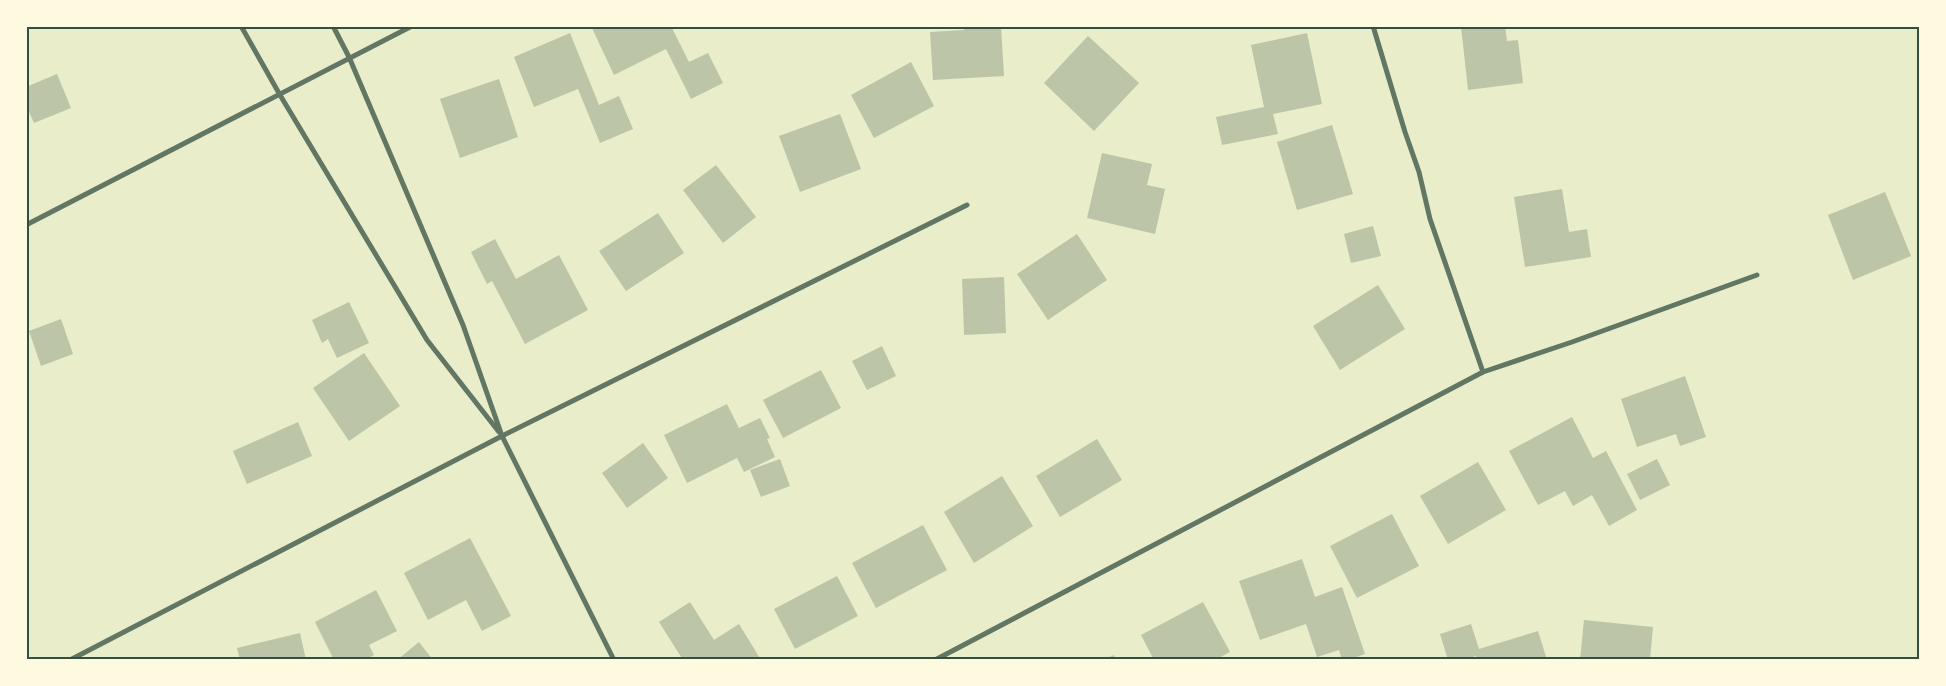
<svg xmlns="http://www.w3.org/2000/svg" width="1946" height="686" viewBox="0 0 1946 686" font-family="Manrope,sans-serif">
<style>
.building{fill:#bcc5a7}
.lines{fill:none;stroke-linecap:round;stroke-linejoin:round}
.minor{stroke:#617663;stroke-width:5}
.neatline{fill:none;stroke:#344e41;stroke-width:2}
</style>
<rect width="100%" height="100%" fill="#e9edc9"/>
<g class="building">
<path d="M591 26H671L689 62 708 53 723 83 691 99 666 49 614 75Z"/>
<path d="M964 26H1001L1004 76 933 80 930 32 964 30Z"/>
<path d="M1461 26H1505L1507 41 1518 40 1523 83 1468 90Z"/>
<path d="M570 33 599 105 619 96 633 129 600 143 578 89 534 107 514 57Z"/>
<path d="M1307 33 1322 104 1273 114 1278 134 1222 145 1216 117 1264 107 1251 45Z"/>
<path d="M1088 36 1139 83 1094 131 1044 83Z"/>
<path d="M911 62 934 106 874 138 851 95Z"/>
<path d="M57 74 71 108 34 123 26 105V87Z"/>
<path d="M499 79 518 137 460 158 440 99Z"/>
<path d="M840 114 861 169 800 192 779 136Z"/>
<path d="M1332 125 1353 194 1297 210 1277 142Z"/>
<path d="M1102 153 1152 164 1147 185 1165 189 1155 234 1087 218Z"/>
<path d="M716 165 756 217 723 243 683 190Z"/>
<path d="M1562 189 1569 232 1587 229 1591 257 1525 267 1514 197Z"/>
<path d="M1885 192 1911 256 1853 280 1828 215Z"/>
<path d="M658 213 684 253 626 291 599 251Z"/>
<path d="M1373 226 1381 256 1351 263 1344 234Z"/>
<path d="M1077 234 1107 280 1048 320 1017 274Z"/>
<path d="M495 239 516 279 559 255 588 310 525 344 492 281 487 284 471 252Z"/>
<path d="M1004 277 1006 333 964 335 962 279Z"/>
<path d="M1378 285 1405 329 1340 370 1313 326Z"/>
<path d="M349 302 369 343 337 358 328 339 322 343 312 320Z"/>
<path d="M61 319 73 354 41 366 29 331Z"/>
<path d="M882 346 896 376 867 390 852 361Z"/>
<path d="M364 353 400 406 349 441 313 388Z"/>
<path d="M821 370 841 408 783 438 763 400Z"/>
<path d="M1685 376 1706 437 1680 446 1676 434 1637 447 1621 399Z"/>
<path d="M727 404 739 428 760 418 770 438 767 439 775 457 744 472 737 458 687 483 664 435Z"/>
<path d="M1572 417 1593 458 1606 451 1637 510 1609 526 1592 495 1573 506 1565 491 1538 505 1509 451Z"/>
<path d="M298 422 312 456 247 484 233 451Z"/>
<path d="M1097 439 1122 480 1060 517 1036 476Z"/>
<path d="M643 443 668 478 627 508 602 473Z"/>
<path d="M780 459 790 486 761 497 750 470Z"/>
<path d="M1657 459 1670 485 1640 500 1627 474Z"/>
<path d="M1478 462 1506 510 1448 544 1420 496Z"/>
<path d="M1002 476 1033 526 974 563 944 512Z"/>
<path d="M1392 514 1419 566 1357 598 1330 546Z"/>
<path d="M923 525 947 570 876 608 852 563Z"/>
<path d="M470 538 511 616 482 631 466 600 428 620 404 573Z"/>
<path d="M1302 559 1315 597 1342 587 1365 654 1348 660H1342L1339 650 1317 657 1306 624 1260 640 1239 581Z"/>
<path d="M837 576 858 616 795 649 774 609Z"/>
<path d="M376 590 397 631 369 645 374 655 364 660H334L315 622Z"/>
<path d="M690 602 714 640 739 624 761 660H683L659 622Z"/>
<path d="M1203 602 1230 652 1215 660H1154L1141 635Z"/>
<path d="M1584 620 1653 627 1650 660H1580Z"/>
<path d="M1471 624 1479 649 1538 631 1547 660H1478L1476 656 1463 660H1448L1440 634Z"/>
<path d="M300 633 306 660H240L237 648Z"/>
<path d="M419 642 433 660H397Z"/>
<path d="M1114 655 1116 660H1102Z"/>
</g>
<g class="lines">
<g class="minor">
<path d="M241 26 280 95 427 340 499 432"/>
<path d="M333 26 349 57 463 325 502 436 614 660"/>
<path d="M1373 26 1405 132 1419 172 1430 219 1483 372"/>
<path d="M26 225 412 26"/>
<path d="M70 660 502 436 967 205"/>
<path d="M935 660 1483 372 1572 342 1757 275"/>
</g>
</g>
<rect width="1946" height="686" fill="none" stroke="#fefae0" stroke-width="55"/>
<rect x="28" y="28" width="1890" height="630" class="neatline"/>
</svg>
